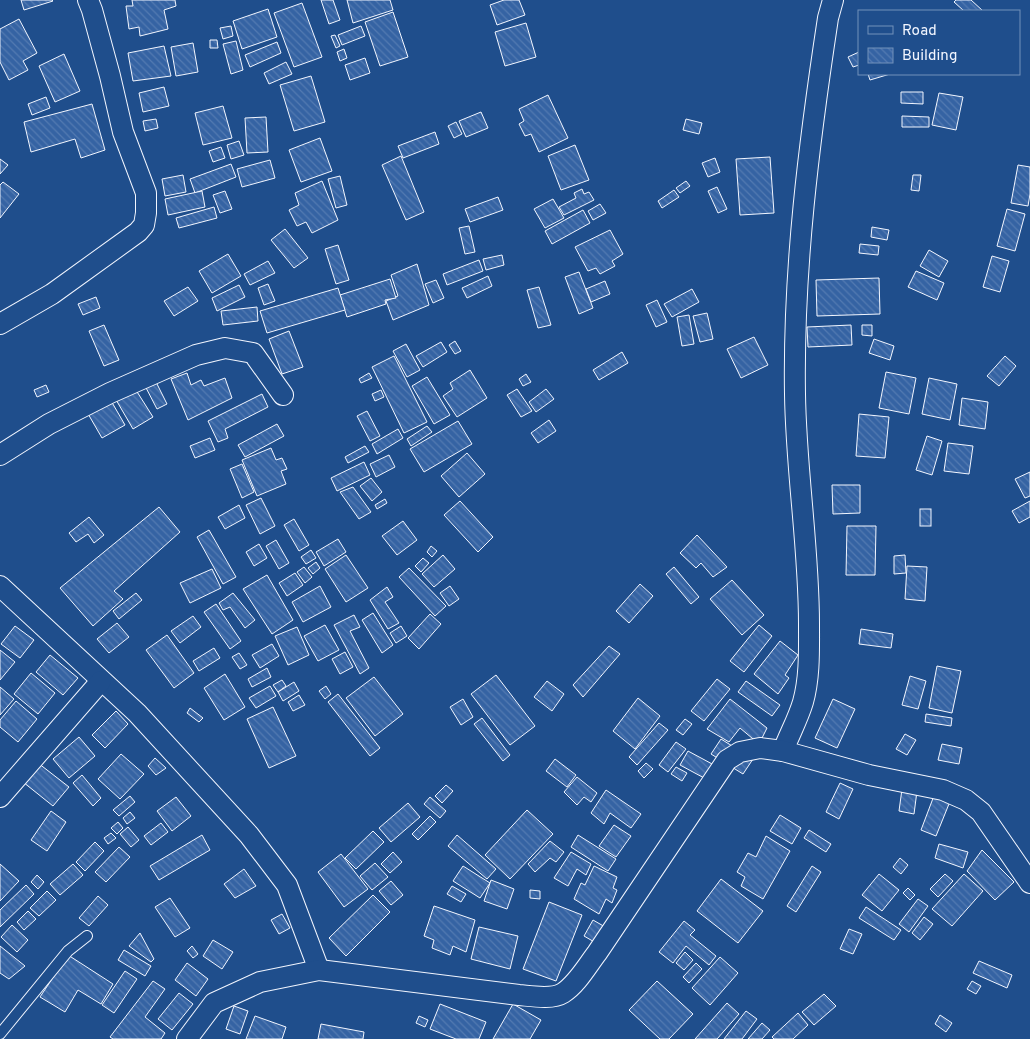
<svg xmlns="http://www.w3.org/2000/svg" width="1030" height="1039" viewBox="0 0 1030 1039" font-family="Overpass,sans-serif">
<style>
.building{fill:url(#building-back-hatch);stroke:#f2f6ff}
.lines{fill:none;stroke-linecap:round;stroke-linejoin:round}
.service-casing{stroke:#f2f6ff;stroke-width:12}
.minor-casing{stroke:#f2f6ff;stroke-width:22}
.service{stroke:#1f4e8c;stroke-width:10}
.minor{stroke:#1f4e8c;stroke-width:20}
</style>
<defs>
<pattern id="building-back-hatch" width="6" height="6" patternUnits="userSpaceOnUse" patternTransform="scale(1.25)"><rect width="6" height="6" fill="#3563a3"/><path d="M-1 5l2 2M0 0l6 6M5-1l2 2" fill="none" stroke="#537ab1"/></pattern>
</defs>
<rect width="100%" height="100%" fill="#1f4e8c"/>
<g class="building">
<path d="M21 0H52L53 1 24 10Z"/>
<path d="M132 0H175L176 6 164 10 168 29 140 36 139 27 129 29 126 6H133Z"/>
<path d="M321 0H333L340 20 329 24Z"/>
<path d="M347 0H390L393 10 353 23Z"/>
<path d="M504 0H519L525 15 497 25 490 5Z"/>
<path d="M956 0H971L983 11H964L954 2Z"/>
<path d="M302 3 322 57 294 67 274 13Z"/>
<path d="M268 9 277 37 242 49 233 21Z"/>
<path d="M393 12 408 57 380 66 365 22Z"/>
<path d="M19 19 37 53 23 61 28 70 9 80 0 62V29Z"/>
<path d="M526 23 536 57 505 66 495 32Z"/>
<path d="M231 26 233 36 223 39 220 28Z"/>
<path d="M361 26 365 36 342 45 338 35Z"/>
<path d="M335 35 340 46 336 48 331 36Z"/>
<path d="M210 40H217L218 48H210Z"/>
<path d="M236 41 243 70 231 74 223 44Z"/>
<path d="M277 42 281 53 250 67 245 55Z"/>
<path d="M193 43 198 72 176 76 171 47Z"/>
<path d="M164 46 171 76 133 81 128 53Z"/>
<path d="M344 49 347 58 340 61 337 52Z"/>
<path d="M859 52V65L853 67 848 57Z"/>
<path d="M64 54 80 91 55 102 39 66Z"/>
<path d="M365 58 370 73 350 80 345 65Z"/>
<path d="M286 62 292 74 269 84 264 73Z"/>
<path d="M868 74H890L870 80Z"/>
<path d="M311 76 325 122 294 131 280 85Z"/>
<path d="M164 87 169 106 143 112 139 93Z"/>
<path d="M901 92H923V104L901 103Z"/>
<path d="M939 93 963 97 956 130 932 125Z"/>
<path d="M548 95 568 138 539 152 531 134 525 136 519 124 524 121 519 109Z"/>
<path d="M46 97 50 108 32 115 28 104Z"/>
<path d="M92 104 105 150 81 158 75 139 31 152 24 122Z"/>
<path d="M223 106 232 138 203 145 195 113Z"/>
<path d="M481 112 488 128 466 137 459 121Z"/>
<path d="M902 116 929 117V127H902Z"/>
<path d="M266 117 268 152 247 153 245 118Z"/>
<path d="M156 119 158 128 145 131 143 121Z"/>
<path d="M686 119 702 123 699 134 683 130Z"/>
<path d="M456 122 462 134 454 138 448 126Z"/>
<path d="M435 132 439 144 403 158 398 146Z"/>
<path d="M320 138 332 171 301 182 289 150Z"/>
<path d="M239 141 244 155 231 159 227 145Z"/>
<path d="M575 145 589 180 561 190 548 156Z"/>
<path d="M221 147 225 158 213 162 209 151Z"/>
<path d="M401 156 424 212 406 220 382 165Z"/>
<path d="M770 157 774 213 740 215 736 159Z"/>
<path d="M715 158 720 172 708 177 702 163Z"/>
<path d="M0 159 8 165 0 174Z"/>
<path d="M270 160 275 178 242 187 237 169Z"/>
<path d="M231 164 236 177 195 193 190 179Z"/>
<path d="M1018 165 1030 167V194L1028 206 1011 203Z"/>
<path d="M183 175 186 192 165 196 162 179Z"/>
<path d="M913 175H921L919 191 911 190Z"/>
<path d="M340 176 347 205 336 208 328 179Z"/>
<path d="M322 181 338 220 312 233 306 222 297 226 289 210 299 205 295 193Z"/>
<path d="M686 181 690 186 680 193 676 188Z"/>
<path d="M3 182 19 194 0 218V185Z"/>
<path d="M717 187 727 209 718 213 708 191Z"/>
<path d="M582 189 584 194 589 192 594 200 564 215 559 207 576 198 574 193Z"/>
<path d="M674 190 679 197 662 208 658 201Z"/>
<path d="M202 191 205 207 168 215 165 199Z"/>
<path d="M225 191 232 209 220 213 213 195Z"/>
<path d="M498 197 503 210 470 222 465 209Z"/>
<path d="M553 199 564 218 545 228 534 209Z"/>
<path d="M600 204 606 213 593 220 588 211Z"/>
<path d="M214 207 217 218 179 228 176 218Z"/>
<path d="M1007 209 1025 214 1015 251 997 246Z"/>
<path d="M583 210 590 223 552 244 545 231Z"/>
<path d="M469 226 475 252 465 254 459 228Z"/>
<path d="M872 227 889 230 887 240 871 237Z"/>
<path d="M285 229 308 258 294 268 271 240Z"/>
<path d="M610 230 623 254 612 261 615 266 600 274 596 268 588 271 575 247Z"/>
<path d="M860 244 879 246 878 255 859 253Z"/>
<path d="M338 245 349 280 336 284 325 249Z"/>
<path d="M929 250 948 261 939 277 920 266Z"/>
<path d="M228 254 241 276 212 293 199 271Z"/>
<path d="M502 255 504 265 486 270 483 259Z"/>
<path d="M992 256 1009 261 1000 292 983 287Z"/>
<path d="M479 260 483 271 447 285 443 274Z"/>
<path d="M268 261 275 273 250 285 244 274Z"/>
<path d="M417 264 429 305 393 320 386 301 398 296 391 275Z"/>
<path d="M916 271 944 283 937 300 908 287Z"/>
<path d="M579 272 593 308 579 314 565 277Z"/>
<path d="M488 276 492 286 467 298 462 288Z"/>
<path d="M879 278 880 314 817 316 816 280Z"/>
<path d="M390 279 396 298 385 300 386 304 347 317 340 295Z"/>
<path d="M436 280 444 298 433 303 425 284Z"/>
<path d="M605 281 610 294 591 302 586 289Z"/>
<path d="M268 284 275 301 264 305 258 288Z"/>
<path d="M239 285 245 297 217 311 212 298Z"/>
<path d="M188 287 198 301 174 316 164 301Z"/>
<path d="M539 287 551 325 538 328 527 290Z"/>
<path d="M338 288 345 310 267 333 260 311Z"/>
<path d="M692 289 699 302 672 317 664 304Z"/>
<path d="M96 297 100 308 83 315 78 304Z"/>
<path d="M657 300 667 322 656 327 646 305Z"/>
<path d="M257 307 258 321 223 325 221 311Z"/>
<path d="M707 313 713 339 700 342 693 316Z"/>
<path d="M689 315 694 344 682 346 677 317Z"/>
<path d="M104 325 119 360 104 366 89 331Z"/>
<path d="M851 325 852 345 808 347 807 327Z"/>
<path d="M862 325H872V336L862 335Z"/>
<path d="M289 331 303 367 282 374 269 339Z"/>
<path d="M754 337 768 365 741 378 727 349Z"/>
<path d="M874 339 894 346 890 360 869 353Z"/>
<path d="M455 341 461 351 455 354 449 345Z"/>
<path d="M441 342 447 352 423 367 416 356Z"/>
<path d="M406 344 420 370 407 377 393 351Z"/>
<path d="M622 352 628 363 599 380 593 370Z"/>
<path d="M394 356 427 422 404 433 372 367Z"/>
<path d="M1005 356 1016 366 999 386 987 376Z"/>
<path d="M470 370 487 398 457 417 443 396 453 389 450 383Z"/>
<path d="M886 372 916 378 909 414 879 408Z"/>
<path d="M187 373 191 385 201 380 204 386 225 378 232 398 188 420 171 379Z"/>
<path d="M369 373 372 378 361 383 359 379Z"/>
<path d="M526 374 531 382 523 386 519 379Z"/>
<path d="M153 376 167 404 157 409 143 382Z"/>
<path d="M427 377 450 415 434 424 412 386Z"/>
<path d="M929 378 957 384 950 420 922 414Z"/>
<path d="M46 385 49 392 37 397 34 390Z"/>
<path d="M134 387 153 417 133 429 115 398Z"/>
<path d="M517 389 532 411 521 417 507 395Z"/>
<path d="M546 389 554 399 536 412 529 402Z"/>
<path d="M381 390 384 397 375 401 372 394Z"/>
<path d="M262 394 268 407 225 429 228 438 218 442 208 421Z"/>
<path d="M962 398 988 402 985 429 959 425Z"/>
<path d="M110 399 125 425 102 438 87 412Z"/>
<path d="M367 411 380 436 370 441 357 416Z"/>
<path d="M859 414 889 417 885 458 856 456Z"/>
<path d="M549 420 556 431 538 443 531 433Z"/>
<path d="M458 421 472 444 424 472 410 449Z"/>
<path d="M277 424 284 436 245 457 238 445Z"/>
<path d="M427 426 432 432 411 446 407 439Z"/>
<path d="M398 429 403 438 377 454 372 444Z"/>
<path d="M927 436 942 441 932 475 916 470Z"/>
<path d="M210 438 215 450 195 458 190 446Z"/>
<path d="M948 443 973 446 969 474 944 471Z"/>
<path d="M365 446 369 452 348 463 345 457Z"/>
<path d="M271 448 276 460 282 458 287 469 281 471 286 484 257 496 242 460Z"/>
<path d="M467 453 485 474 459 497 441 476Z"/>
<path d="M389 455 395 467 376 477 370 464Z"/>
<path d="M364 462 370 475 337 491 331 478Z"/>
<path d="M242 464 254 492 242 498 230 469Z"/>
<path d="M1030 472V496L1025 498 1015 479Z"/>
<path d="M371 478 382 492 372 501 360 486Z"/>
<path d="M832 485H860V513L833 514Z"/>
<path d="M353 487 371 512 359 519 340 492Z"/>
<path d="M261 498 275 526 260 534 246 505Z"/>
<path d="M385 499 387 503 377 509 375 505Z"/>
<path d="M460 501 493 537 478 552 444 515Z"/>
<path d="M1030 501V517L1019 523 1012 511Z"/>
<path d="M239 505 245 518 225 529 218 517Z"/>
<path d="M159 507 180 532 114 591 123 599 93 626 60 588Z"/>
<rect x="920" y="509" width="11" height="17"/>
<path d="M89 517 104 535 94 543 88 534 76 542 69 533Z"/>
<path d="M294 519 309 545 299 551 284 525Z"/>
<path d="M403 521 417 540 397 555 382 536Z"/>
<path d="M847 526H876L875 575H846Z"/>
<path d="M209 530 236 577 223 584 197 537Z"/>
<path d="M697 535 727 567 713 577 701 563 696 568 680 553Z"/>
<path d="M338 539 346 552 324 566 316 552Z"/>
<path d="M276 540 289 563 279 569 266 546Z"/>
<path d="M259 544 267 558 254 566 246 552Z"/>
<path d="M431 546 437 551 432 557 427 552Z"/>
<path d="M311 550 316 558 306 564 301 557Z"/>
<path d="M346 555 368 588 346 602 325 569Z"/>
<path d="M443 555 455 569 434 587 422 574Z"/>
<path d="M905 555 906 573 894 574V556Z"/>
<path d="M423 558 429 563 421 572 415 566Z"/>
<path d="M316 562 320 568 313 574 308 568Z"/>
<path d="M907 566 927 567 925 601 905 599Z"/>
<path d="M304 567 312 577 305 583 297 572Z"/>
<path d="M674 567 699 597 691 604 666 574Z"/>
<path d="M409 568 446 606 435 616 399 577Z"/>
<path d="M212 569 221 588 190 603 180 583Z"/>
<path d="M295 573 303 585 287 596 279 583Z"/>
<path d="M267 575 293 620 272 634 243 589Z"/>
<path d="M732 580 764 615 742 635 710 599Z"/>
<path d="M640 584 653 596 629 623 616 611Z"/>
<path d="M320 586 331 607 303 622 292 602Z"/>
<path d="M450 586 459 599 449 606 440 593Z"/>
<path d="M387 587 393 597 385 602 399 623 388 629 370 600Z"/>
<path d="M136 593 142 600 119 619 113 611Z"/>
<path d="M233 593 255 620 245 628 230 607 223 610 219 603Z"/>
<path d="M216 604 241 641 230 649 204 612Z"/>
<path d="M373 613 393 645 382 653 362 620Z"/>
<path d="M430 614 441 624 419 649 408 638Z"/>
<path d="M354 615 360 627 350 631 369 668 360 674 334 625Z"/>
<path d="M193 616 201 627 180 643 171 631Z"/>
<path d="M117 623 129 637 109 653 97 639Z"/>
<path d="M325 625 339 650 318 661 304 636Z"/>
<path d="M759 625 772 636 744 672 730 661Z"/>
<path d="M15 626 34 640 20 658 1 644Z"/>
<path d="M401 626 407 636 396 643 390 633Z"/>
<path d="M297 627 309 655 288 665 275 636Z"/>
<path d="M861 629 893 634 891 648 859 644Z"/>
<path d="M167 635 194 673 174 688 146 650Z"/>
<path d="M780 641 798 655 785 675 789 678 778 694 754 674Z"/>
<path d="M272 644 279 656 260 668 252 655Z"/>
<path d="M609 646 620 654 583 697 573 685Z"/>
<path d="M214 648 220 658 199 671 193 661Z"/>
<path d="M0 650 15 662 0 680Z"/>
<path d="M345 652 353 667 340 674 332 659Z"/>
<path d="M239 653 247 665 240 669 232 657Z"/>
<path d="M50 655 78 678 63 695 36 672Z"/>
<path d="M937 666 961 671 952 713 929 708Z"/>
<path d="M267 668 271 677 252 687 248 679Z"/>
<path d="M31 673 55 693 38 714 14 694Z"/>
<path d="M225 674 245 707 224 720 204 688Z"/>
<path d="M496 675 535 726 510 745 471 694Z"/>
<path d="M910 676 926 681 918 709 902 705Z"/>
<path d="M374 677 403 714 375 736 346 698Z"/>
<path d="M717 679 730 689 704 721 691 711Z"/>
<path d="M282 680 286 686 278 692 273 685Z"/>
<path d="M547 681 564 694 552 711 534 697Z"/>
<path d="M746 681 780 705 772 716 738 692Z"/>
<path d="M294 682 299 691 283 701 278 692Z"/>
<path d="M270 686 276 696 256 708 249 698Z"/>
<path d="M326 686 331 694 325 699 319 691Z"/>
<path d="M0 687 14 699 0 715Z"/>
<path d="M338 694 380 748 370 756 328 702Z"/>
<path d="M299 695 305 705 293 711 288 702Z"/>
<path d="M638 698 660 716 635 749 613 731Z"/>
<path d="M463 699 473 717 461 725 450 707Z"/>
<path d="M730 699 767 728 759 744 740 728 729 742 707 729Z"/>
<path d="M833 699 855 709 837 748 815 738Z"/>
<path d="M16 701 37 719 18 742 0 727V720Z"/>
<path d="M273 707 296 756 269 768 247 719Z"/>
<path d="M190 708 203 718 199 722 187 713Z"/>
<path d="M116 711 128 724 105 748 92 735Z"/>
<path d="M926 714 952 718 951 726 925 722Z"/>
<path d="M482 718 510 755 503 761 474 724Z"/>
<path d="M685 719 692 724 683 735 676 730Z"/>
<path d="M659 723 668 730 637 765 629 757Z"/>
<path d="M905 734 916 740 907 755 896 749Z"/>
<path d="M79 737 95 756 69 778 53 759Z"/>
<path d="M721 739 753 759 743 774 711 754Z"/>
<path d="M676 742 686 749 668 772 659 765Z"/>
<path d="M942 744 962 748 959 764 938 760Z"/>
<path d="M688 751 714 765 706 779 680 765Z"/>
<path d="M121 754 144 774 120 799 98 779Z"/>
<path d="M155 758 166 768 156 775 148 766Z"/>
<path d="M555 759 576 775 567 787 546 771Z"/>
<path d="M38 763 69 787 53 806 23 782Z"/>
<path d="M646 763 653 769 644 778 638 771Z"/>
<path d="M676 767 687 773 682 781 671 774Z"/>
<path d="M82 775 101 798 93 806 73 783Z"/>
<path d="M577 777 597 793 591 802 584 797 577 805 564 792Z"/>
<path d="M840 783 853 789 839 819 826 812Z"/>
<path d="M446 785 453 791 442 803 435 796Z"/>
<path d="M902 789 917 791 914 814 899 811Z"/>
<path d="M606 790 641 814 631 828 610 813 604 824 591 813Z"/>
<path d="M935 793 951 799 936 836 921 830Z"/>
<path d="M130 796 135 802 119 816 113 810Z"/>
<path d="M176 797 191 816 172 831 157 811Z"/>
<path d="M430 797 446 811 440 818 424 804Z"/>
<path d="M408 803 420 817 391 842 379 828Z"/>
<path d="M527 810 553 834 510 879 485 855Z"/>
<path d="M51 811 66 822 47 851 31 840Z"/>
<path d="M130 812 135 818 127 824 123 818Z"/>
<path d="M780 815 801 828 792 844 770 831Z"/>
<path d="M430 816 436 822 418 840 412 834Z"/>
<path d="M118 822 123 828 117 834 111 828Z"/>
<path d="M161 823 168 832 151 845 144 836Z"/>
<path d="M614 825 631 836 616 857 599 846Z"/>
<path d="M128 827 139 840 131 847 120 834Z"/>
<path d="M809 830 831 844 826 852 804 838Z"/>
<path d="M373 831 384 842 356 869 345 858Z"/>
<path d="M111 833 116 838 108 844 104 838Z"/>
<path d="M202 835 210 850 159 880 150 866Z"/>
<path d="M457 835 496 869 487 879 448 846Z"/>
<path d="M578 835 616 859 608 871 571 847Z"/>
<path d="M766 836 790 851 763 899 741 886 745 877 737 872 748 853 756 857Z"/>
<path d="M550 841 564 852 556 862 550 858 535 872 528 864Z"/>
<path d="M95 842 104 851 85 871 76 862Z"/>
<path d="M939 844 968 852 963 868 935 858Z"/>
<path d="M119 847 130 857 106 882 95 872Z"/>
<path d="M982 850 1014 882 995 900 967 871Z"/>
<path d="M393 852 402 862 390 873 381 864Z"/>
<path d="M571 852 591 864 586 875 577 869 568 886 554 878Z"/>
<path d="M341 854 368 889 344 907 318 872Z"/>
<path d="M900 858 908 865 901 874 893 867Z"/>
<path d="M375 863 388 877 372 890 360 876Z"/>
<path d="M0 864 19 881 0 901Z"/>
<path d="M73 864 83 875 60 895 50 884Z"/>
<path d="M463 866 490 883 480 898 453 881Z"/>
<path d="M594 866 617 877 613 888 617 890 612 903 606 899 599 914 574 899 581 883 585 885Z"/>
<path d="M812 866 821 872 796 912 787 906Z"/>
<path d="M244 869 256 886 235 898 224 884Z"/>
<path d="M879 874 899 890 882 911 862 895Z"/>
<path d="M945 874 953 881 938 897 930 889Z"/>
<path d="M964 874 983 891 952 926 932 909Z"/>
<path d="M37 875 44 882 38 889 31 882Z"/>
<path d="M721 879 763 911 738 943 697 911Z"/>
<path d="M491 880 514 889 507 909 484 901Z"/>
<path d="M391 881 403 895 391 905 379 891Z"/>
<path d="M26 885 34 894 0 927V910Z"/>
<path d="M452 886 466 894 461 902 447 894Z"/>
<path d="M908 888 915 895 910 900 903 893Z"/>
<path d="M530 890 540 891V899L530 898Z"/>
<path d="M47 891 56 900 39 916 30 908Z"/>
<path d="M373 895 390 912 346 956 329 938Z"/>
<path d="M98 896 108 905 89 926 79 918Z"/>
<path d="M170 898 190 928 175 937 155 907Z"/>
<path d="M918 899 928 906 909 932 899 924Z"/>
<path d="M549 902 582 915 556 981 523 969Z"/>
<path d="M434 906 475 920 466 952 453 946 450 955 432 948 434 940 424 936Z"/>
<path d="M866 907 901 930 894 940 859 918Z"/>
<path d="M28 911 36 919 24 930 17 922Z"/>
<path d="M282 914 290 928 279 934 271 920Z"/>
<path d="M924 917 933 924 920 940 912 933Z"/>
<path d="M593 920 619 935 610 951 584 936Z"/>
<path d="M684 921 695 930 690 935 716 956 709 965 686 946 673 963 659 952Z"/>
<path d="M12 925 28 940 17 952 1 937Z"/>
<path d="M479 927 518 936 510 969 471 959Z"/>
<path d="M849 929 862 934 853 954 840 949Z"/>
<path d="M140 933 154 959 151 962 129 946Z"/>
<path d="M213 940 233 952 222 969 203 956Z"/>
<path d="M0 946 25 966 9 979 0 973Z"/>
<path d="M192 946 198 954 193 958 187 951Z"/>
<path d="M124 950 151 966 145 976 118 960Z"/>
<path d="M685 952 693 960 684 970 676 963Z"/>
<path d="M68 955 113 984 101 1004 78 990 65 1012 40 997Z"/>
<path d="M720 957 738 973 710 1005 692 988Z"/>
<path d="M979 961 1012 975 1007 988 973 973Z"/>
<path d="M187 963 208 979 196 996 175 980Z"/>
<path d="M696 963 702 969 689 983 683 977Z"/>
<path d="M125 971 137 979 114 1013 102 1005Z"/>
<path d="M153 981 165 989 145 1017 165 1033 161 1039H113L110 1037Z"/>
<path d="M657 981 693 1014 669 1039H660L629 1010Z"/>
<path d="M972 981 981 986 976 994 967 989Z"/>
<path d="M179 993 193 1004 172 1030 158 1019Z"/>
<path d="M824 994 836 1006 814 1025 802 1012Z"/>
<path d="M727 1003 739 1014 717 1039H695Z"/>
<path d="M440 1004 486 1022 479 1039H456L430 1029Z"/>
<path d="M513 1004 541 1020 530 1039H493Z"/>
<path d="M234 1006 248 1011 240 1034 226 1029Z"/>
<path d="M746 1011 757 1019 742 1039H724Z"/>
<path d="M798 1013 808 1025 793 1039H774L772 1037Z"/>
<path d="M940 1015 952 1023 946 1032 935 1024Z"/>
<path d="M255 1016 286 1027 282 1039H246Z"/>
<path d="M419 1016 428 1020 425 1027 416 1023Z"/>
<path d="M762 1023 770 1030 762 1039H748Z"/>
<path d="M321 1024 364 1032 363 1039H318Z"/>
</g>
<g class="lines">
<g class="service-casing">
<path id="service" d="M0 1034 68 951 87 936"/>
</g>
<g class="minor-casing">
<g id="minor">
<path d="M0 324 52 294 138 232 144 225 146 213V193L123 132 110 76 92 10 88 0"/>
<path d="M0 455 49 424 110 393 196 355 225 348 253 353 283 395"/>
<path d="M0 586 137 713 249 835 287 885 319 970"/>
<path d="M783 751C789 735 798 719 803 702 810 677 809 649 809 624 809 547 796 471 795 394 793 268 809 143 828 18L833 0"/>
<path d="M0 797 101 681"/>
<path d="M187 1039 214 1003 260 982 319 970 519 995C531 996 552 1000 563 993 577 984 587 966 597 953L727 760 740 752 760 748 783 751 869 775 943 790 966 800 981 812 1030 883"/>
</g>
</g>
<use href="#service" class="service"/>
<use href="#minor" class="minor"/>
</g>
<rect x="858" y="10" width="162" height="65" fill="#1f4e8c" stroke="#7391ba"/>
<rect x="868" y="26" width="25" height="8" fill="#1f4e8c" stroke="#7391ba"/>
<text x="902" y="35" font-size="15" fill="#f2f6ff">Road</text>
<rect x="868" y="48" width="25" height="15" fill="url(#building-back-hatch)" stroke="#7391ba"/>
<text x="902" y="60" font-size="15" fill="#f2f6ff">Building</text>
</svg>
